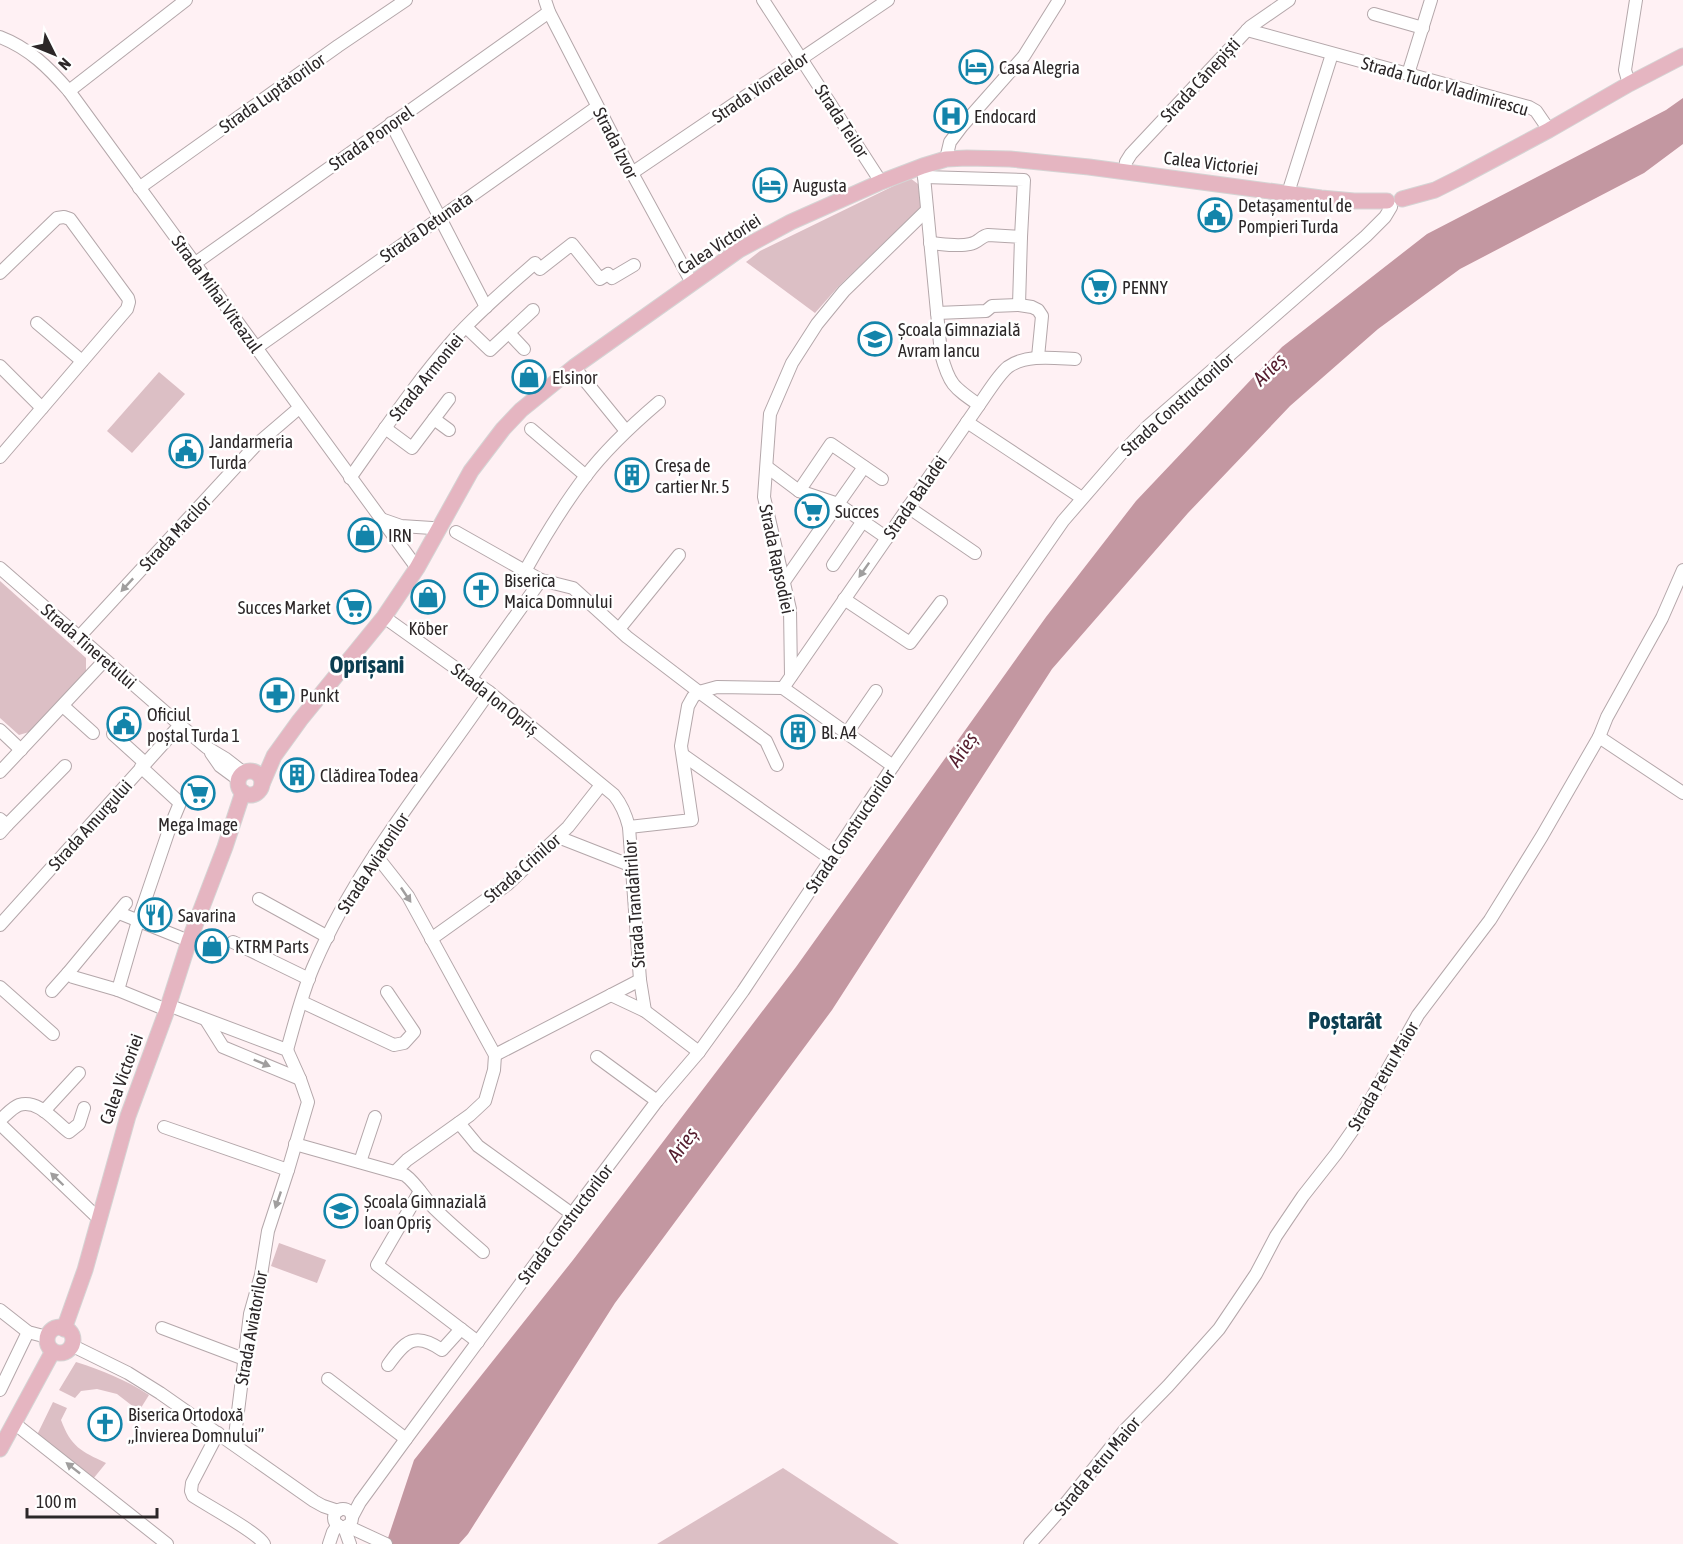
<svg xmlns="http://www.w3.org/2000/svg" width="1683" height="1544" viewBox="0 0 1683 1544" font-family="'Asap Condensed',sans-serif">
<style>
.green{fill:#dcbfc5}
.water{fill:#c397a1}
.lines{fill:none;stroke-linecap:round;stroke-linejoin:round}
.minor-casing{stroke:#b4a7aa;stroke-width:14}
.major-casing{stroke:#d5d4d4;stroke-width:17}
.minor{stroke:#fff;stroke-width:12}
.major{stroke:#e5b5c1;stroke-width:15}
.oneway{fill:#a09e9e}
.labels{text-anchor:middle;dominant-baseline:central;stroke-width:5;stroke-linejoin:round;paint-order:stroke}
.poi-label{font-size:18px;fill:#2c2728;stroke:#fff;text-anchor:start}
.street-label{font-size:18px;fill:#2c2728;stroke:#fff}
.water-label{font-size:20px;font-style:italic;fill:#531c2d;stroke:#fff}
.district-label{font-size:24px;font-weight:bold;fill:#0c3e51;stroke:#fff}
</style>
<rect width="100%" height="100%" fill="#fff1f4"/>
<g class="green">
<path d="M910 178 918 184 921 207 838 287 815 313 746 262 760 251Z"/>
<path d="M159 372 185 394 132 453 107 431Z"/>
<path d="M0 581 86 658V671L29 732 19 735 0 718Z"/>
<path d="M279 1243 326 1260 317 1283 271 1266Z"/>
<path d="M76 1362C104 1371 124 1379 149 1395L139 1411 117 1394 97 1389 81 1391 75 1398 59 1390Z"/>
<path d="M53 1402 67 1408 61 1420C71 1447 81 1451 106 1463L93 1479 37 1435Z"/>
<path d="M783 1468 899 1544H657Z"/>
</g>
<path class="water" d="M1683 98V144L1644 173 1460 269 1378 329 1290 406 1188 513 1052 669 832 1010 615 1303 468 1534 459 1544H386L414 1460 573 1260 796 967 1046 617 1136 501 1282 347 1427 234 1666 110Z"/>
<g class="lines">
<g class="minor-casing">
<g id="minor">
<path d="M545 0 549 12 632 173 692 283"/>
<path d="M763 0 881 182"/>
<path d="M1374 14 1423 28"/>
<path d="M1247 30 1529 107 1536 111 1549 130"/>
<path d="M0 37C29 48 49 68 69 91L417 568"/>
<path d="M1408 74 1431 0"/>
<path d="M1629 84 1625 70 1636 0"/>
<path d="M69 91 186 0"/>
<path d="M391 123 486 307"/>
<path d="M946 159 950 142 962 126 1024 56 1059 0"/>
<path d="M923 166 941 354C949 384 953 387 979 405"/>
<path d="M1125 172 1126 162 1131 154 1250 27 1289 0"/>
<path d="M632 173 888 0"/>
<path d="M924 177 1024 180 1021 237"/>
<path d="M139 188 338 46 406 0"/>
<path d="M1288 193 1332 54"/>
<path d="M930 243C943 244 958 247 970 244 978 243 981 236 988 235L1021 237 1019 305"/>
<path d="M194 264 549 12"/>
<path d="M0 273 57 218 64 217 70 219 128 298 129 302 127 309 0 457"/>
<path d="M937 313 986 311 992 306 1019 305 1032 307 1038 310 1042 316 1038 357"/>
<path d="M37 323 82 361"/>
<path d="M466 327 490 350 533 310"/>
<path d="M509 333 524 349"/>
<path d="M256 348 597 107"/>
<path d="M0 366 42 408"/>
<path d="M574 367 626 431"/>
<path d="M434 419 449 430"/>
<path d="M967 422 1082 498"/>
<path d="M385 428 412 448 449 399"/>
<path d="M531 429 586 476"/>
<path d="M767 467 799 491 838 504 864 467"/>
<path d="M350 478C384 430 416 382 455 338 479 311 508 287 535 263L540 269 572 244 600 279 608 274 612 278 634 265"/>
<path d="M799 491 831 444 882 479"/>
<path d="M908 507 975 553"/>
<path d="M381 519 401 526 432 528 438 530"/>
<path d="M456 532 541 580 573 588 627 637 699 692 766 741 777 765"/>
<path d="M833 565 863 521"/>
<path d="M0 568 180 725 206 747 226 759 244 773"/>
<path d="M525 571C543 539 562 507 585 477 606 449 632 425 659 402"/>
<path d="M783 583 838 504 887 538"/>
<path d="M844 599 910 643 941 602"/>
<path d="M384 617 489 692 614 795C622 805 626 815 629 827L640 980 645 1011"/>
<path d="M619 629 679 555"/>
<path d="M79 637 256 445 299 408"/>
<path d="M791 676 790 609 764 497 770 414 792 363 817 324 844 291 927 210"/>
<path d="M471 678 541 580"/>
<path d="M783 688 979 405C987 394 998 375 1008 367 1026 354 1054 358 1075 359"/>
<path d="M783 688 893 766"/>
<path d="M63 706 93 733"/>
<path d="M0 730 21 750"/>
<path d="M847 733 876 691"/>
<path d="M113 734 145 763"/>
<path d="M1599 737 1683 793"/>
<path d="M211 753 220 766 239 780"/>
<path d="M683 755 831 859"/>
<path d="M0 772 105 660"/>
<path d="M0 819 7 825 0 833"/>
<path d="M7 825 65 766"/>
<path d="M629 827 692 820 681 746 688 706 693 697 699 692 717 687 783 688"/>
<path d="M558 837 632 866"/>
<path d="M375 854 408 896 495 1055 494 1070 485 1101 470 1115 407 1160 395 1172"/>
<path d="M259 899 328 937"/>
<path d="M119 913 189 941"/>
<path d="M0 925 180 725"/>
<path d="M431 939 508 884 568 827 601 785"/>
<path d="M233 942 309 979"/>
<path d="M68 973 126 903"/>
<path d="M0 987 53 1034"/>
<path d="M118 990 138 921 170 827 180 803 141 767"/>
<path d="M52 991 68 973 73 977 118 990 167 1010"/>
<path d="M611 995 645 1011 699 1052"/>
<path d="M302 1002 394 1045 404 1043 414 1032 387 992"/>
<path d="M168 1005 287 1050 300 1079 308 1102 288 1170 268 1231 261 1275 250 1314 234 1444"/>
<path d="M206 1020 223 1047 300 1079"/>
<path d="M287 1050C295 1022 303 989 315 963 358 864 429 780 489 692"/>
<path d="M495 1055 640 980"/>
<path d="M597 1057 657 1101"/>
<path d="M44 1111 79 1073"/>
<path d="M0 1120C6 1115 13 1107 19 1105 39 1099 55 1122 69 1132L79 1124 84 1108"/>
<path d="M459 1123 478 1146 572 1214"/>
<path d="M0 1124 99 1219"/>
<path d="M164 1127 288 1170"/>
<path d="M295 1144 405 1175C416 1183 423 1196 433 1207 449 1223 466 1237 483 1252"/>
<path d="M360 1162 375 1117"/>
<path d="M420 1191 377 1265 478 1342"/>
<path d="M0 1310 28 1332 47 1337"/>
<path d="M162 1328 244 1359"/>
<path d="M71 1345 128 1373 160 1393 314 1501 323 1506 338 1511"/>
<path d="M388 1365C405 1341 415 1331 442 1350L461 1329"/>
<path d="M328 1379 406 1439"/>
<path d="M0 1390 28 1332"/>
<path d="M14 1423 167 1544"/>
<path d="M218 1433 192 1483 191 1491 193 1496C208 1506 257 1532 264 1544"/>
<circle cx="343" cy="1518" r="9"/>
<path d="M352 1517 360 1502 406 1439 572 1214 657 1101 699 1052 743 991 893 766 1063 521 1121 454 1147 427 1366 236 1385 217 1391 207"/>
<path d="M347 1526 386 1544"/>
<path d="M344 1527 350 1544"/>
<path d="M329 1544 333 1532 338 1525"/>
<path d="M1030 1544 1062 1508 1124 1431 1168 1386 1219 1329 1256 1274 1276 1236 1303 1196 1336 1154 1357 1124 1418 1015 1490 920 1542 836 1599 737 1607 717 1662 618 1683 570"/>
</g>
</g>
<g class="major-casing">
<g id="major">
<path d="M1402 199 1435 190 1459 178 1549 130 1629 84 1683 56"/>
<circle cx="250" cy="783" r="12"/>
<path d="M262 784 274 756 300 720 384 617 417 568 471 471 503 429 521 410 574 367 739 250 791 222 881 182 923 166 946 159 967 158 1010 159 1089 167 1321 198 1354 201H1387"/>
<circle cx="60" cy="1340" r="13"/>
<path d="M64 1329 85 1270 128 1116 167 1010 189 941 225 847 243 792"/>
<path d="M0 1449 53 1351"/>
</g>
</g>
<use href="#minor" class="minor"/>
<use href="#major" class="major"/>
</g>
<defs><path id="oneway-solid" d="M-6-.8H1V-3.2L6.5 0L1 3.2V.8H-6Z" transform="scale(1.5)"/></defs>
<g class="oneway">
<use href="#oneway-solid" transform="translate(864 570) rotate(125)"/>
<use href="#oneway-solid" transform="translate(127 585) rotate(133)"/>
<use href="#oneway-solid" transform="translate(406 895) rotate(56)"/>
<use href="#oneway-solid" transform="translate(262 1063) rotate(22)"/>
<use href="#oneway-solid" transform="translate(57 1179) rotate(-136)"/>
<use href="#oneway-solid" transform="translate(278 1200) rotate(109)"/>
<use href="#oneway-solid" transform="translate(73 1468) rotate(-142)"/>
</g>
<defs>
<g id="hotel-ring" transform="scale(1.725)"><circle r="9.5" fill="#fff" stroke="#1384aa" stroke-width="1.5"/><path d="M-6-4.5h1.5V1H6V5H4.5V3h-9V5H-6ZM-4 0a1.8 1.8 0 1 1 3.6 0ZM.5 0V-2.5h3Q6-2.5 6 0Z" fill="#1384aa"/></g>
<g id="hospital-ring" transform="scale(1.725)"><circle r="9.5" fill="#fff" stroke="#1384aa" stroke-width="1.5"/><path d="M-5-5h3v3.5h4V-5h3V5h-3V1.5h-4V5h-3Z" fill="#1384aa"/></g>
<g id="civic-ring" transform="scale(1.725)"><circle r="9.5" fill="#fff" stroke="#1384aa" stroke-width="1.5"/><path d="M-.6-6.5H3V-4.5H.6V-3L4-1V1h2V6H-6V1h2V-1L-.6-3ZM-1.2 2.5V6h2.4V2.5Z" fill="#1384aa"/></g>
<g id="supermarket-ring" transform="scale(1.725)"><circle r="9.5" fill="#fff" stroke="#1384aa" stroke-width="1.5"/><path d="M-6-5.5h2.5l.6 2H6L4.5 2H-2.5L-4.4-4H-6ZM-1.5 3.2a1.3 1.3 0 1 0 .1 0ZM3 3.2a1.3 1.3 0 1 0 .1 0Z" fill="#1384aa"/></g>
<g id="school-ring" transform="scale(1.725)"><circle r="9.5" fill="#fff" stroke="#1384aa" stroke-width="1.5"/><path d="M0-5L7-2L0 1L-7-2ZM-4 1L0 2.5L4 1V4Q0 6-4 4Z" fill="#1384aa"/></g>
<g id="shop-ring" transform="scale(1.725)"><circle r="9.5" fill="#fff" stroke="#1384aa" stroke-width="1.5"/><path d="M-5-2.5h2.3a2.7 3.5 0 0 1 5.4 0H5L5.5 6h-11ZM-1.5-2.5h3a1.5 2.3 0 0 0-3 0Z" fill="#1384aa"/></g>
<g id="building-ring" transform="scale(1.725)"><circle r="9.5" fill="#fff" stroke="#1384aa" stroke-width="1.5"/><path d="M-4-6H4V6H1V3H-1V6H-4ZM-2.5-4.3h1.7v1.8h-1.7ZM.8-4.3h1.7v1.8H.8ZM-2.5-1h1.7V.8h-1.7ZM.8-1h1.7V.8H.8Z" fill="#1384aa"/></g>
<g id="church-ring" transform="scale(1.725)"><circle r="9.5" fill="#fff" stroke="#1384aa" stroke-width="1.5"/><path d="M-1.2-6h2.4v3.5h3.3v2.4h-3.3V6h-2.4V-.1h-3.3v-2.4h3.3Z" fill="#1384aa"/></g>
<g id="pharmacy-ring" transform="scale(1.725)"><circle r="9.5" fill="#fff" stroke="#1384aa" stroke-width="1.5"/><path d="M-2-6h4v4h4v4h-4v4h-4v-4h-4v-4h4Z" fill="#1384aa"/></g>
<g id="restaurant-ring" transform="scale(1.725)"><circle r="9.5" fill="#fff" stroke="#1384aa" stroke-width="1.5"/><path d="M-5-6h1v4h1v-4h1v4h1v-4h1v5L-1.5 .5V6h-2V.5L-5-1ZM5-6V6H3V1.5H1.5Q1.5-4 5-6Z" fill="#1384aa"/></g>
</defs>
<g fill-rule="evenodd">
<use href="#hotel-ring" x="976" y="67"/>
<use href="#hospital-ring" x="951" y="116"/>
<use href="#hotel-ring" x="770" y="185"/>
<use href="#civic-ring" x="1215" y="215"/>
<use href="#supermarket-ring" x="1099" y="287"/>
<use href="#school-ring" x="875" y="339"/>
<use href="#shop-ring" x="529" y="377"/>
<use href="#civic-ring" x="186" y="451"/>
<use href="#building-ring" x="632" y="475"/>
<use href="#supermarket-ring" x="812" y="511"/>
<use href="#shop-ring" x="365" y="535"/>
<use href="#church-ring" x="481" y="590"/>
<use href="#shop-ring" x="428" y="597"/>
<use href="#supermarket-ring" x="354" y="607"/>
<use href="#pharmacy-ring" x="277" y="695"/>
<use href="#civic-ring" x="124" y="724"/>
<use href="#building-ring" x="798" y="732"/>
<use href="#building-ring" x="297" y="775"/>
<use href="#supermarket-ring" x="198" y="793"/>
<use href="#restaurant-ring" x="155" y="915"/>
<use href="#shop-ring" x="212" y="946"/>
<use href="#school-ring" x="341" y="1211"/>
<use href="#church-ring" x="105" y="1424"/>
</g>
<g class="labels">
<g class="poi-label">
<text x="999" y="67">Casa Alegria</text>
<text x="974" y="116">Endocard</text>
<text x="793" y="185">Augusta</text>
<text x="1238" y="205">Detașamentul de<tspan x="1238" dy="21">Pompieri Turda</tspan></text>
<text x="1122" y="287">PENNY</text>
<text x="898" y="329">Școala Gimnazială<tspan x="898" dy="21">Avram Iancu</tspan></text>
<text x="552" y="377">Elsinor</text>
<text x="209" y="441">Jandarmeria<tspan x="209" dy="21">Turda</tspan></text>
<text x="655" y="465">Creșa de<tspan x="655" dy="21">cartier Nr. 5</tspan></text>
<text x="835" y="511">Succes</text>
<text x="388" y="535">IRN</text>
<text x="504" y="580">Biserica<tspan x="504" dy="21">Maica Domnului</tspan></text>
<text x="331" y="607" text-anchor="end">Succes Market</text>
<text x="428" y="628" text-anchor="middle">Köber</text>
<text x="300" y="695">Punkt</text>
<text x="147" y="714">Oficiul<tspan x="147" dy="21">poștal Turda 1</tspan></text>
<text x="821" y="732">Bl. A4</text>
<text x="320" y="775">Clădirea Todea</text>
<text x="198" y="824" text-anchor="middle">Mega Image</text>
<text x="178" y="915">Savarina</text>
<text x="235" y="946">KTRM Parts</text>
<text x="364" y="1201">Școala Gimnazială<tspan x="364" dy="21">Ioan Opriș</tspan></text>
<text x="128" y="1414">Biserica Ortodoxă<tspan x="128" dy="21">„Învierea Domnului”</tspan></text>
</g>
<g class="street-label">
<text transform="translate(1200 80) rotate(-47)">Strada Cânepiști</text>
<text transform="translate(1445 86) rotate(16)">Strada Tudor Vladimirescu</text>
<text transform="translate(760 87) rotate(-34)">Strada Viorelelor</text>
<text transform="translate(272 93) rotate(-35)">Strada Luptătorilor</text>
<text transform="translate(842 121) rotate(57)">Strada Teilor</text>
<text transform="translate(371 138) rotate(-35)">Strada Ponorel</text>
<text transform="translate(616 143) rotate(63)">Strada Izvor</text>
<text transform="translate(1211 163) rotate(7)">Calea Victoriei</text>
<text transform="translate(426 227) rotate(-35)">Strada Detunata</text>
<text transform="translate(719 244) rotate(-33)">Calea Victoriei</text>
<text transform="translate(217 294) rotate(54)">Strada Mihai Viteazul</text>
<text transform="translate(426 377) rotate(-51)">Strada Armoniei</text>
<text transform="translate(1177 404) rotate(-42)">Strada Constructorilor</text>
<text transform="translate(915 497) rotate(-55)">Strada Baladei</text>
<text transform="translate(175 533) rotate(-47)">Strada Macilor</text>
<text transform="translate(777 559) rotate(78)">Strada Rapsodiei</text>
<text transform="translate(89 646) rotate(41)">Strada Tineretului</text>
<text transform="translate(495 699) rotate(38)">Strada Ion Opriș</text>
<text transform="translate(90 825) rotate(-48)">Strada Amurgului</text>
<text transform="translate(850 831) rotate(-56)">Strada Constructorilor</text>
<text transform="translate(373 863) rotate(-57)">Strada Aviatorilor</text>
<text transform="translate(522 868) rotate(-41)">Strada Crinilor</text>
<text transform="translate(634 904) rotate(-94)">Strada Trandafirilor</text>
<text transform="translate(1383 1076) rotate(-60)">Strada Petru Maior</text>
<text transform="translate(121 1079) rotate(-70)">Calea Victoriei</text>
<text transform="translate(565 1224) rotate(-53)">Strada Constructorilor</text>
<text transform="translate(251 1328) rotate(-80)">Strada Aviatorilor</text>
<text transform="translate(1097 1466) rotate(-50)">Strada Petru Maior</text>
</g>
<g class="water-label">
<text transform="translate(1269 369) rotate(-44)">Arieș</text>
<text transform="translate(962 749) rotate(-56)">Arieș</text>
<text transform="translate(682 1144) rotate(-53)">Arieș</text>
</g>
<g class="district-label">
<text x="367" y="664">Oprișani</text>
<text x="1345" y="1020">Poștarât</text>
</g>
</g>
<g transform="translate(54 54) rotate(133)" stroke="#ffffff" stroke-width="4.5" paint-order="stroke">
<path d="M0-4.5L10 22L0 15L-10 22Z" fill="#2c2728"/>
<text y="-9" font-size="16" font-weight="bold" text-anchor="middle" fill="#2c2728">N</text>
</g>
<path d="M27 1508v9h130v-9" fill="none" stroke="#2c2728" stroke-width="3"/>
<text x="36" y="1508" font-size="18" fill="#2c2728" stroke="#ffffff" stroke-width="4.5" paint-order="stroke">100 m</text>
</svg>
